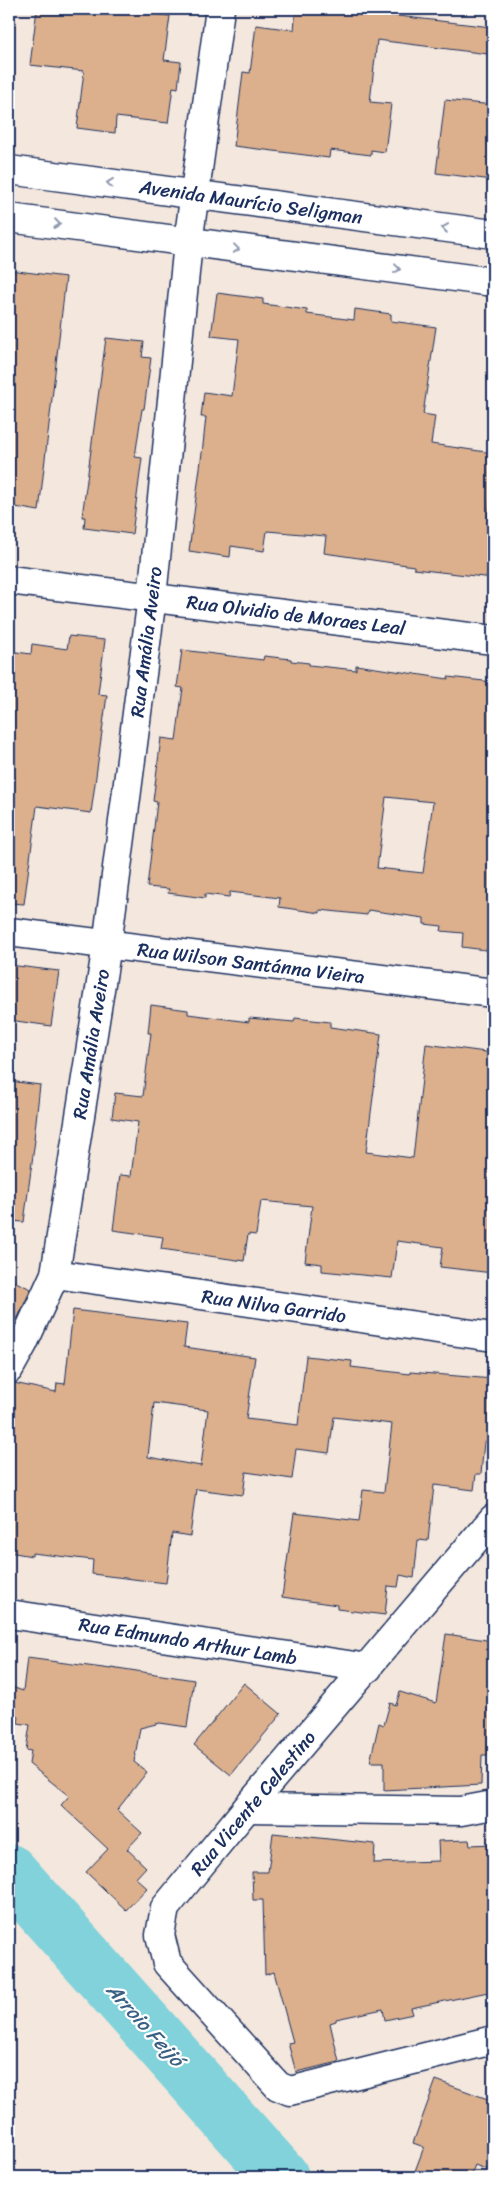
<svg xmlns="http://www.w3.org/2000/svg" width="502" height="2186" viewBox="0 0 502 2186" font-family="Sriracha,sans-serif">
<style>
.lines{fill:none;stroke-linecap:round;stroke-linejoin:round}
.river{stroke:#81d2da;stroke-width:56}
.building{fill:#dcb08d;stroke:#1b2f5e;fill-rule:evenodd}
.minor-casing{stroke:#1b2f5e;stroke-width:31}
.major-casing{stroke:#1b2f5e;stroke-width:31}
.minor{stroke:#fff;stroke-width:28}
.major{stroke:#fff;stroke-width:28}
.oneway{stroke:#8d97ae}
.labels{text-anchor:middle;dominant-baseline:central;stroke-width:4.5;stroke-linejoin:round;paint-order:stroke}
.street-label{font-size:19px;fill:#1b2f5e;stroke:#fff}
.water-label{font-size:20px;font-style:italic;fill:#3a6083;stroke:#fff}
</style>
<rect width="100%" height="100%" fill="#f4e7dd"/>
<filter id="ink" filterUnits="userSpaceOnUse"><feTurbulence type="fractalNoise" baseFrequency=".02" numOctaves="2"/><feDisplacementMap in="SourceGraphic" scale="10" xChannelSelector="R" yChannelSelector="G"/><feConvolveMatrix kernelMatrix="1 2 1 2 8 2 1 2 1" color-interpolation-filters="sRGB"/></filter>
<g filter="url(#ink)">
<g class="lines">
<path class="river" d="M9 1872 281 2177"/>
</g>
<g class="building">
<path d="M37 9H138V12L170 16 164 60 181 62 178 88 173 87 168 123 116 117 115 133 77 128 84 71 30 65Z"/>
<path d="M296 9H364V12L491 27 488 54 377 40 370 102 391 104 385 152 371 150V155L330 150 329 158 234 146 243 72 250 73 256 25 294 30Z"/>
<path d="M445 100 493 105V180L436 173Z"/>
<path d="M9 270 66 277 39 511 9 506Z"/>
<path d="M217 293 263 299V304L307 310V314L354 320 355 309 391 314V321L436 327 423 414 435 416 431 444 493 453V478L487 526 493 527V578L414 569V566L324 553 326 536 267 531 264 551 231 546 230 557 189 551 203 445 206 417H201L204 392 232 396 239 339 211 336Z"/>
<path d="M106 338 144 342 142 357 151 358 144 409H142L135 457 142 458 132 534 84 528 85 517H82Z"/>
<path d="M69 636 105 640 98 694 107 695 91 813 37 806 24 904 9 903V651L31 654 32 644 67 649Z"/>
<path d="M182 650 263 660 264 656 291 659V661L309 663V665L356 670V665L448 679V677L493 682V951L462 947 463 933 441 931 442 926 424 924V918L368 910 367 915 320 910V913L279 907 280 898 230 892 229 897 205 894V898L168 893 169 889 147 887 157 802 153 801 161 738 176 740 183 688 177 687ZM386 797 433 802 423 873 377 868Z"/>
<path d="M9 965 59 971 51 1026 9 1020Z"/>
<path d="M151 1005 188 1010V1014L249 1022V1018L294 1022 295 1018 330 1022V1027L381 1034 366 1152 413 1158 426 1044 493 1053V1273L440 1267 443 1247 397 1241 392 1278 322 1271V1264L305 1262 312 1206 261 1201 256 1235 248 1234 244 1261 161 1249 163 1237 113 1230 120 1175 131 1176 138 1122 112 1118 115 1093 143 1096 151 1033H148Z"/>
<path d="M9 1081 40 1085 34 1139 35 1140 24 1222 9 1221Z"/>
<path d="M9 1279 31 1289 9 1337Z"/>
<path d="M73 1310 187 1324 184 1347 255 1357 246 1419 298 1425 306 1356 352 1361 351 1367 410 1374V1372L493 1379V1443L484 1442 481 1474H476L474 1490 434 1485 428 1541 418 1540 414 1578 400 1575 398 1587 388 1586 385 1615 337 1609V1605L282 1597 294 1513 359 1521 363 1490 384 1492 392 1424 334 1417 329 1453 296 1449 292 1479 246 1472 243 1495 196 1489 190 1536 172 1533 166 1583 92 1574 93 1560 32 1553V1556L9 1552V1385L14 1383 56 1392 57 1383 65 1384ZM154 1403 208 1410 201 1466 148 1457Z"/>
<path d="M446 1634 493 1641V1755H482L481 1785 384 1790V1762H370L379 1723 384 1725 390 1703 396 1705 400 1692 436 1703Z"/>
<path d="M27 1658 111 1669V1667L194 1680 187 1727 160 1723 140 1728 134 1762 147 1772 117 1810 142 1833 127 1849 146 1867 136 1878 147 1888 126 1910 86 1872 108 1849 61 1805 69 1796 29 1764 31 1751 26 1750 30 1725 18 1723 19 1717 9 1714V1686L23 1691Z"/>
<path d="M244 1683 281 1714 231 1775 194 1745Z"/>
<path d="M273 1833 375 1844 374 1863 439 1861 438 1841 469 1840 470 1845 493 1844V1991L411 2008 413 2014 385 2020 383 2009 336 2019V2021L330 2023 339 2062 296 2072 288 2043 293 2042 274 1972 265 1975 263 1900H253L252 1872H268Z"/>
<path d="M436 2080 493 2101V2172L475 2165 470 2177H431L415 2171 424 2147 413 2143Z"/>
</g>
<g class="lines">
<g class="minor-casing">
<g id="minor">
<path d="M9 580 493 640"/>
<path d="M9 932 493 993"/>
<path d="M55 1274 493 1337"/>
<path d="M9 1369 23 1344 55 1274 107 945 152 597 188 243 220 9"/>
<path d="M493 1519 247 1808 165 1908 160 1935 167 1963 278 2086 290 2091 493 2040"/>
<path d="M9 1614 368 1668"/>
<path d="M247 1808 461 1811 493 1805"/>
</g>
</g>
<g class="major-casing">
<g id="major">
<path d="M9 170 493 234"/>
<path d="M9 218 493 282"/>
</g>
</g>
<use href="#minor" class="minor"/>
<use href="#major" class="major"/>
</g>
<defs><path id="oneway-chevron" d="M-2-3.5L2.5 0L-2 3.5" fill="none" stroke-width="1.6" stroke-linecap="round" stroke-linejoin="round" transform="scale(1.25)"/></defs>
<g class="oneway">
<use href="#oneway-chevron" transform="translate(110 183) rotate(-173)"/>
<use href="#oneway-chevron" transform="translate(57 224) rotate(8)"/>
<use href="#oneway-chevron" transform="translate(445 228) rotate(-172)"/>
<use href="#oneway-chevron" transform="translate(236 249) rotate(7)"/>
<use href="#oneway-chevron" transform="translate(397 269) rotate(7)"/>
</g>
</g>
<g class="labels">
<g class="street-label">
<text transform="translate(251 202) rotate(8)">Avenida Maurício Seligman</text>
<text transform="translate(296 615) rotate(7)">Rua Olvidio de Moraes Leal</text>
<text transform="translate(146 642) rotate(-83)">Rua Amália Aveiro</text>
<text transform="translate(251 963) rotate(7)">Rua Wilson Santánna Vieira</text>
<text transform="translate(91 1044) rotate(-81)">Rua Amália Aveiro</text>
<text transform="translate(274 1306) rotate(8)">Rua Nilva Garrido</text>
<text transform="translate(188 1641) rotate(9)">Rua Edmundo Arthur Lamb</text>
<text transform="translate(253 1803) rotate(-50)">Rua Vicente Celestino</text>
</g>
<g class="water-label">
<text transform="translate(145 2025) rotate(48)">Arroio Feijó</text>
</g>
</g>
<rect width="502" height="2186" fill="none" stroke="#fff" stroke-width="30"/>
<rect x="15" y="15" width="472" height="2156" fill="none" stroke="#1b2f5e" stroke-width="2" filter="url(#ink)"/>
</svg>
